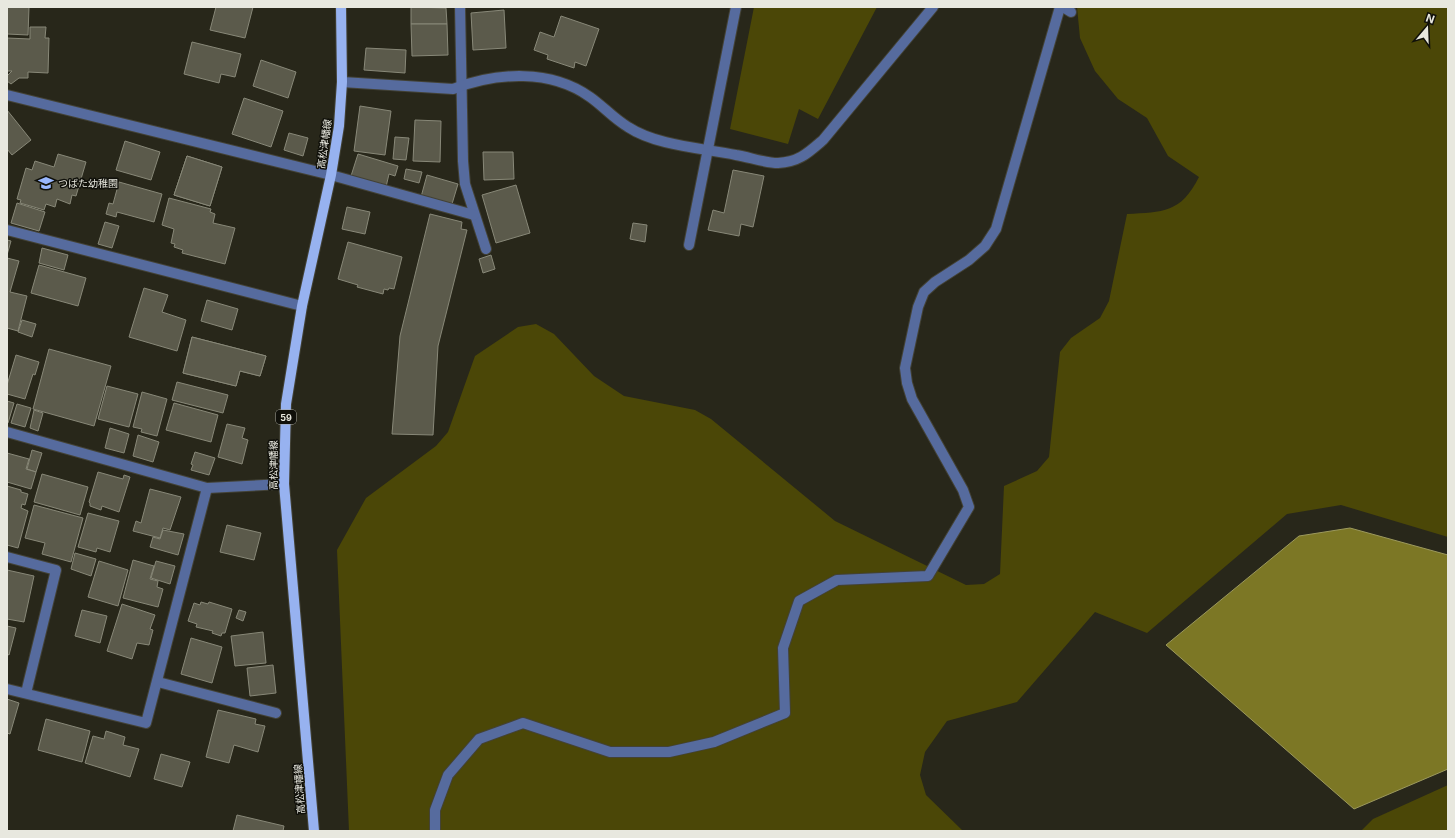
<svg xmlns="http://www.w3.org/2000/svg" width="1455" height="838" viewBox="0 0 1455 838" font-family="Inter,'Noto Sans JP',sans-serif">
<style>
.green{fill:#4b4707}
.water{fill:#7c7725;stroke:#9c995d}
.building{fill:#5b5a4b;stroke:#888878}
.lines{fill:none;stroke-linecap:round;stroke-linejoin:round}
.minor-casing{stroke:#434236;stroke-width:12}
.major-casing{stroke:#434236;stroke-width:12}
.minor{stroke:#566b9e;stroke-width:10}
.major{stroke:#97b2f0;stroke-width:10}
.labels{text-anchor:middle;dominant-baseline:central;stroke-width:3;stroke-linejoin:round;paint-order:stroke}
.shield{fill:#10100a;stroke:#a7a79f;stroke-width:1}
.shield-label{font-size:9px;font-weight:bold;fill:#e8e8df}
.street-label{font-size:10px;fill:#e8e8df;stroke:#10100a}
.poi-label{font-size:10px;fill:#e8e8df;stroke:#10100a;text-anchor:start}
</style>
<rect width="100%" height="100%" fill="#28271a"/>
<g class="green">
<path d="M754 7H877L818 119 799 109 788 144 730 129Z"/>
<path d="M1077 7H1448V537L1341 505 1287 514 1147 633 1095 612 1017 702 947 721 925 752 920 775 926 795 963 831H349L337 550 366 498 436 446 448 432 475 356 518 327 536 324 554 334 594 376 624 396 695 410 711 419 835 521 966 585 984 584 1000 574 1004 486 1037 471 1049 457 1060 352 1071 338 1100 318 1109 301 1127 214C1163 212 1181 213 1199 177L1168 156 1147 118 1118 99 1095 71 1080 38Z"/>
<path d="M1448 785V831H1361L1373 819Z"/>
</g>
<path class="water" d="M1350 528 1448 555V769L1354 809 1166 645 1299 536Z"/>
<g class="building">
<path d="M7 7H29L28 35 7 34Z"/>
<path d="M216 7H253L245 38 210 30Z"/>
<path d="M411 7 446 8 447 24H411Z"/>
<path d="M504 10 506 48 473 50 471 13Z"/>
<path d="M561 16 599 29 586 66 575 62 574 68 547 59 548 55 534 50 540 32 554 37Z"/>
<path d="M411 24H447L448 55 412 56Z"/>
<path d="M30 27H46L45 38H49L48 73 28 72V78H19L11 84 7 81V76L12 71H7V38L30 39Z"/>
<path d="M192 42 241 54 235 77 221 74 219 83 184 74Z"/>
<path d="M366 48 406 50 405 73 364 70Z"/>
<path d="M261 60 296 72 288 98 253 86Z"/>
<path d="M244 98 283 111 271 147 232 134Z"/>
<path d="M360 106 391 111 385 155 354 151Z"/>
<path d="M7 110 31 140 12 155 7 149Z"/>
<path d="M415 120 441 121 440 162 413 161Z"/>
<path d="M289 133 308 138 303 156 284 150Z"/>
<path d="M395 137 409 138 406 160 393 159Z"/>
<path d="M125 141 160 152 151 180 116 170Z"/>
<path d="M483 152H513L514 179 484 180Z"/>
<path d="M58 154 86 162 76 196 72 195 70 204 57 199 55 207 46 204 44 210 20 203 21 200 17 199 26 168 32 170 35 161 54 167Z"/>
<path d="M358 154 398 166 395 176 389 174 386 187 351 176Z"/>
<path d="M187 156 222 167 210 206 174 195Z"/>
<path d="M187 156 222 167 210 206 174 195Z"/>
<path d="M406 169 422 172 419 183 404 179Z"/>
<path d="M733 170 764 176 753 227 741 224 739 236 708 230 713 210 724 213Z"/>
<path d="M427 175 458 184 452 204 421 197Z"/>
<path d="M119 182 162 194 154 222 117 212 116 217 106 214 109 203 113 204Z"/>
<path d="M516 185 530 233 496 243 482 195Z"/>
<path d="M169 198 211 209 210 212 215 214 213 223 235 228 225 264 182 253 183 250 174 247 175 244 171 243 174 229 162 225Z"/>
<path d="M17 203 45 212 39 231 11 223Z"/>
<path d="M347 207 370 212 365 234 342 229Z"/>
<path d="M430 214 462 222 461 229 467 230 438 346 433 435 392 434 400 336Z"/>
<path d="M105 222 119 226 112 248 98 244Z"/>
<path d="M633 223 647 225 645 242 630 239Z"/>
<path d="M7 240 11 241 7 255Z"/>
<path d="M348 242 402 257 394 289 389 288 388 290 384 289 383 294 357 287 358 285 338 279Z"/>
<path d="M42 248 68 255 64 270 39 263Z"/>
<path d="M491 255 495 269 483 273 479 259Z"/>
<path d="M7 258 19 261 10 292 27 296 18 331 7 328Z"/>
<path d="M39 265 86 278 78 306 31 293Z"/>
<path d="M144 288 168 295 162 312 186 320 177 351 129 337Z"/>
<path d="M207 300 238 309 232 330 201 321Z"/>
<path d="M22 320 36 324 32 337 18 332Z"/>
<path d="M192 337 266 356 260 376 240 371 236 386 183 373Z"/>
<path d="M192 337 266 356 260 376 240 371 236 386 183 373Z"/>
<path d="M49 349 111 366 94 426 33 409Z"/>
<path d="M16 355 39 362 35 375 33 374 25 399 7 394V385Z"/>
<path d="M177 382 228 395 223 413 172 400Z"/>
<path d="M107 386 138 394 129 427 98 419Z"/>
<path d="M142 392 167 399 157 436 141 432 142 429 133 427Z"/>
<path d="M7 401 14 403 8 423 7 422Z"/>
<path d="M174 403 218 415 211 442 166 430Z"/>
<path d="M17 404 31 408 25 427 11 423Z"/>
<path d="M34 410 43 413 38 431 30 428Z"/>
<path d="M227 424 245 428 242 438 248 440 242 464 218 457Z"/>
<path d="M110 428 129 434 124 453 105 448Z"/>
<path d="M138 435 159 442 153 462 133 456Z"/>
<path d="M32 450 42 453 36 472 27 469Z"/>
<path d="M195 452 215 458 209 475 191 470 193 465 191 464Z"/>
<path d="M7 453 29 459 26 469 36 472 31 489 7 482Z"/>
<path d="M98 472 123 479 124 475 130 477 119 512 102 506 101 510 90 506V503L89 502Z"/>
<path d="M42 474 88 487 80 515 34 502Z"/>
<path d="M7 486 21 490V492L28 494 25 505 22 504 21 508 28 511 18 548 7 545Z"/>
<path d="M150 489 181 497 170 530 163 528 160 538 133 531 136 521 141 523Z"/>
<path d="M34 505 83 518 71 562 42 554 45 543 25 538Z"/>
<path d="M88 513 119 521 110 552 97 548 96 552 78 547Z"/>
<path d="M227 525 261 533 254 560 220 552Z"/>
<path d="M163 530 184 534 178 555 150 547 153 537 160 539Z"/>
<path d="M75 553 96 559 91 576 71 569Z"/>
<path d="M133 560 154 566 150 579 158 581 157 587 163 589 158 607 123 598Z"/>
<path d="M99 561 128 570 118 606 88 597Z"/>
<path d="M156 561 175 566 170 584 151 578Z"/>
<path d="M7 570 34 576 24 622 7 619Z"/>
<path d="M201 602 208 604 209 602 232 609 225 633H222L221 636 212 633 213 631 196 627 197 624 188 621 194 603 200 605Z"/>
<path d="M122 604 155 615 150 629 153 630 149 645 137 643 132 659 107 651Z"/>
<path d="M82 610 107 616 100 643 75 636Z"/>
<path d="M239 610 246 612 243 621 236 618Z"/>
<path d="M7 626 16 628 9 655 7 654Z"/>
<path d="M263 632 266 663 235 666 231 636Z"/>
<path d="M191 638 222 647 212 683 181 674Z"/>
<path d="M273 665 276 693 250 696 247 668Z"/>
<path d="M7 699 19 703 10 734 7 733Z"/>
<path d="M218 710 256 719 255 724 265 726 258 752 234 745 229 763 206 757Z"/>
<path d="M46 719 90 731 82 762 38 750Z"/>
<path d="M106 731 125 737 123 745 139 749 130 777 85 763 93 736 104 739Z"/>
<path d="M161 754 190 762 182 787 154 779Z"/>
<path d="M237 815 284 826 283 831H233Z"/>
</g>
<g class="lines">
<g class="minor-casing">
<g id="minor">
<path d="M460 7 463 161 465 184 486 249"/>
<path d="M1063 7 1071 12"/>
<path d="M342 82 453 89C497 72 551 69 590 97 603 106 614 119 628 127 657 146 703 148 736 155 749 157 765 163 778 163 799 162 808 153 823 140L933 7"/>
<path d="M7 95 331 175 474 215"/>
<path d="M7 230 302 306"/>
<path d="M689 245 736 7"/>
<path d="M7 432 207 488 284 484"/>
<path d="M7 557 56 570 26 693"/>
<path d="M158 682 276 713"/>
<path d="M7 689 146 723 207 488"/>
<path d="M435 831V810L448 775 479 739 523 723 610 752H669L714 742 785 713 783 648 799 601 837 580 928 576 969 507 963 490 912 399 907 383 905 368 918 307 924 292 935 282 969 260 985 246 996 229 1060 7"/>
</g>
</g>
<g class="major-casing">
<path id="major" d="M314 831 284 484 286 404 302 306 331 175 339 126 342 82 341 7"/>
</g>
<use href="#minor" class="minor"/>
<use href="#major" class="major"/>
</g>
<defs>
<g id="school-bare" transform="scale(1.2)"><path d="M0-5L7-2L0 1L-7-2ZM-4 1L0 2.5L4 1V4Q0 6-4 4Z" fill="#98b6fd" stroke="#10100a" stroke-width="2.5" paint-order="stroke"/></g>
</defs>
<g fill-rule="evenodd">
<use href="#school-bare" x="46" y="183"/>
</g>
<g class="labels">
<rect class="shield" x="276" y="410" width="20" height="14" rx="3"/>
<g class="shield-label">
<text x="286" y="417">59</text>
</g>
<g class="street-label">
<text transform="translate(324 144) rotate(-82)">高松津幡線</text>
<text transform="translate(273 465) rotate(-90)">高松津幡線</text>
<text transform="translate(299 789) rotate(-94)">高松津幡線</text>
</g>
<g class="poi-label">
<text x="58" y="183">つばた幼稚園</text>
</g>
</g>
<rect width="1455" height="838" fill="none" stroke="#e8e8df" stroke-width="16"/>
<g transform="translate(1427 28) rotate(19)" stroke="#10100a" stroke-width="3" paint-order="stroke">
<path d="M0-3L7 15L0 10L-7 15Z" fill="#e8e8df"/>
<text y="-6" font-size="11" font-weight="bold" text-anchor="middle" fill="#e8e8df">N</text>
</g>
</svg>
